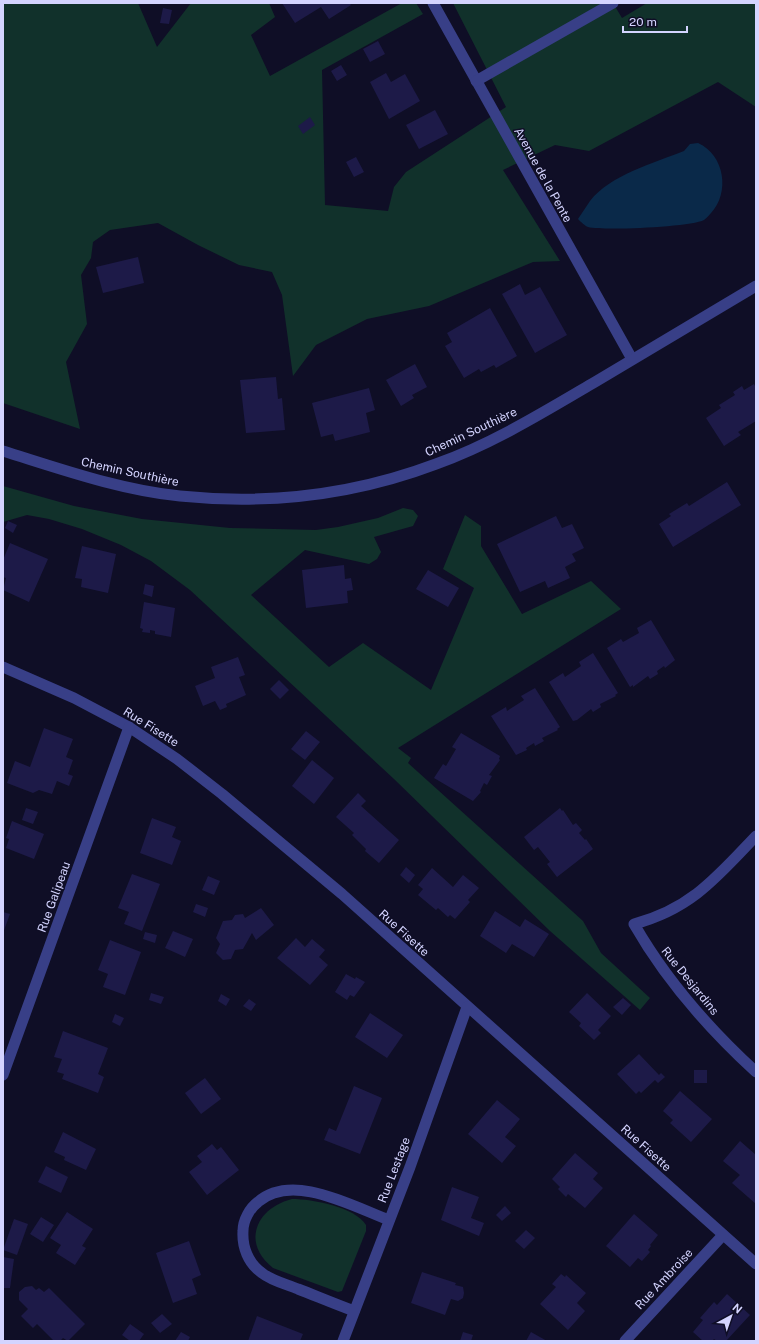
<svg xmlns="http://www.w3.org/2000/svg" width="759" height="1344" viewBox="0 0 759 1344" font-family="'Public Sans',sans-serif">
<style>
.green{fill:#11312b}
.water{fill:#0a2949}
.building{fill:#1d1a48}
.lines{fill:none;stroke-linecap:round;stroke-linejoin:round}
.minor{stroke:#383f87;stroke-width:11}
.tertiary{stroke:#383f87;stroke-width:11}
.labels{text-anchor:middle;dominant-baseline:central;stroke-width:3;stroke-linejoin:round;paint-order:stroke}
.street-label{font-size:12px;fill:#d4d4ff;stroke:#0f0e26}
</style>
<rect width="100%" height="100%" fill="#0f0e26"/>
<g class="green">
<path d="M3 3H138L157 47 191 3H269L275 17 251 35 270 76 402 3H416L423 14 322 70 325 205 388 211 394 187 406 172 506 107 453 3H613L622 18 647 3H756V107L718 82 589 151 555 145 503 170 560 261 533 262 429 306 367 319 316 345 293 376 282 295 272 272 239 265 198 245 158 223 110 230 93 242 91 258 81 275 87 324 66 362 80 429 3 403Z"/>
<path d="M3 486 74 506 142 519 230 528 316 530 338 527 378 518 403 508 413 510 418 516 413 526 374 537 381 552 377 559 369 564 305 550 251 595 329 667 363 643 431 690 474 588 443 569 465 515 481 526V546L522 614 591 581 621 609 398 748 411 758 408 763 583 921 601 953 650 998 640 1010 550 931 394 779 190 590 151 561 121 545 82 529 49 519 27 515 3 522Z"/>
<path d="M292 1199C312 1199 355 1207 366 1225V1231L342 1291 338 1292 273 1268C241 1243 256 1208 292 1199Z"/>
</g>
<path class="water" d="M698 143C725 155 730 193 711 213 709 215 707 218 704 220 691 227 604 231 588 227 585 226 581 222 578 219 582 213 586 207 590 201 610 175 654 163 684 151L690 144Z"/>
<g class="building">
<path d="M282 3H349L351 5 329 19 321 7 295 23Z"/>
<path d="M163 8 172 10 169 24 160 23Z"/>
<path d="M378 41 385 54 370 62 363 49Z"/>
<path d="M341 65 347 75 337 81 331 71Z"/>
<path d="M386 73 391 82 405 74 420 101 389 119 370 82Z"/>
<path d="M435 110 448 134 419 149 406 125Z"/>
<path d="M310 117 315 125 303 134 298 126Z"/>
<path d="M356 157 364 172 354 177 346 162Z"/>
<path d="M138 257 144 283 103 293 96 267Z"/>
<path d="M520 284 525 295 540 287 567 335 535 353 502 294Z"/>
<path d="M490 308 517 356 496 368 494 365 481 372 479 369 464 378 445 346 452 342 447 333Z"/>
<path d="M415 364 427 387 412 395 414 398 401 406 386 380Z"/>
<path d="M276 377 278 399 282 398 285 430 246 433 240 380Z"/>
<path d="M754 384 756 388V421L738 432 741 435 724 446 706 418 721 408 719 405 735 395 733 392 742 386 744 390Z"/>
<path d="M369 388 375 410 366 413 370 432 335 441 333 434 321 437 312 403Z"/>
<path d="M727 482 741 505 673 547 659 524 671 516 669 514 687 503 689 506Z"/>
<path d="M556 516 562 528 572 524 584 548 572 554 576 561 565 567 570 578 548 588 545 581 520 592 497 544Z"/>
<path d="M8 521 17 525 13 533 5 528Z"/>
<path d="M10 543 48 559 29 602 3 590 6 578 3 577V560Z"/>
<path d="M82 546 116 554 108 593 81 587 82 579 75 578Z"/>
<path d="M344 565 345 579 351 578 353 590 347 591 348 603 306 608 302 570Z"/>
<path d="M428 570 459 588 448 607 416 589Z"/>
<path d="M145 584 154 586 152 597 143 594Z"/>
<path d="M144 602 175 608 171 637 155 634V631L150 630V633L142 632 143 629 140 628Z"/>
<path d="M651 620 675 660 665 668 664 666 657 671 658 674 650 679 648 676 633 687V685L630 687 607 648 621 639 623 642 639 633 637 628Z"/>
<path d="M593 653 618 693 615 695 616 696 600 704 601 707 593 712 591 709 577 720 573 721 549 682 563 673 565 677 581 666 579 662Z"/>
<path d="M238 657 245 675 239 677 246 695 226 704 227 707 220 710 215 701 203 706 195 686 215 678 211 667Z"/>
<path d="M279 680 289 690 280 699 270 689Z"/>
<path d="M535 688 560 727 557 729 558 730 542 738 544 741 535 746 534 743 526 748 527 750 516 755 491 716 506 707 507 711 524 700 521 696Z"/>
<path d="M44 728 73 739 66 757 73 760 68 774 73 776 69 786 57 781 52 794 39 790 33 793 7 783 15 761 30 767Z"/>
<path d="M306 731 320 742 305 760 291 749Z"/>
<path d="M461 733 500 756 499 759 500 760 489 775 492 776 487 785 484 783 480 791 481 792 473 801 434 778 443 764 446 766 456 749 452 747Z"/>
<path d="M312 760 334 778 314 804 292 786Z"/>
<path d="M358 793 366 801 361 806 399 840 379 863 365 851 366 849 352 835 354 833 336 817Z"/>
<path d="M26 808 38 812 33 824 22 820Z"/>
<path d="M560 808 562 811 563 810 573 825 576 823 582 830 579 833 585 840 586 839 593 849 557 877 547 864 550 862 538 847 534 850 524 837Z"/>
<path d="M152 818 176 827 172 837 181 841 172 865 140 853Z"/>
<path d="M12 821 44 834 34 859 6 848 9 839 6 838Z"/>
<path d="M406 867 415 875 409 883 400 875Z"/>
<path d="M432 868 453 887 463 875 479 888 468 900 470 902 455 919 450 915 448 917 438 908 436 910 418 895 423 889 418 885Z"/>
<path d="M132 874 160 884 142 931 124 924 129 912 118 908Z"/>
<path d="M208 876 220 881 214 895 202 890Z"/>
<path d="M196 904 208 908 205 917 193 912Z"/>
<path d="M261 908 274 925 256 940 252 933 243 949 235 950 231 959 223 960 216 953 220 944 216 938 223 921 232 920 235 915 243 914 245 918Z"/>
<path d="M495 911 520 927 525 919 549 934 534 957 512 944 506 953 480 936Z"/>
<path d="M3 912 10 914 3 933Z"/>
<path d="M173 931 193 939 185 957 165 948Z"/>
<path d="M145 932 157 935 155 943 143 939Z"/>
<path d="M296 938 305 947 312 939 325 950 319 957 328 965 310 985 277 958Z"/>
<path d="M110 940 141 952 125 995 103 987 108 974 98 970Z"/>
<path d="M346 974 355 979 356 977 365 982 354 997 350 995 347 1000 335 992Z"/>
<path d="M151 993 164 997 161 1004 149 1000Z"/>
<path d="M587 993 611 1016 598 1030 601 1033 594 1040 579 1026 581 1023 569 1012Z"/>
<path d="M221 994 230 999 226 1006 218 1001Z"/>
<path d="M623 998 631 1005 622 1015 613 1007Z"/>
<path d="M249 999 256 1004 251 1011 243 1006Z"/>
<path d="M370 1013 403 1035 387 1058 355 1037Z"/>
<path d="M115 1014 124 1018 120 1026 112 1022Z"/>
<path d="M63 1031 108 1048 98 1074 104 1077 98 1093 62 1079 64 1074 57 1072 62 1059 54 1057Z"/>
<path d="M639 1054 659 1075 661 1073 665 1077 658 1083 655 1080 641 1093 639 1091 636 1094 617 1074Z"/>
<rect x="694" y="1070" width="13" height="13"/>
<path d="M205 1078 221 1099 201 1114 185 1093Z"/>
<path d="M354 1086 382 1098 360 1154 324 1140 329 1128 336 1131Z"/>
<path d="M680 1091 712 1119 691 1142 670 1123 673 1120 663 1111Z"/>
<path d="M497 1100 520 1119 505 1137 516 1146 502 1163 468 1134Z"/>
<path d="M63 1132 96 1149 86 1170 64 1160 65 1157 54 1152Z"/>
<path d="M740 1141 756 1155V1204L732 1183 740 1175 723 1161Z"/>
<path d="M212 1144 217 1150 221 1147 239 1170 207 1195 189 1172 202 1162 197 1156Z"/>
<path d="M575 1153 598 1173 593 1179 603 1188 585 1208 568 1194 566 1197 558 1189 560 1187 552 1179Z"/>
<path d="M46 1166 68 1177 61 1193 38 1182Z"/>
<path d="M452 1187 479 1197 471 1218 484 1223 479 1236 441 1220Z"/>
<path d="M505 1206 511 1213 502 1221 496 1215Z"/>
<path d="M67 1212 93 1229 82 1246 86 1248 75 1265 56 1253 61 1245 50 1238Z"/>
<path d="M634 1214 658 1235 650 1245 651 1246 648 1250 650 1252 642 1261 638 1258 630 1267 606 1246Z"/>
<path d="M41 1217 54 1225 43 1242 30 1234Z"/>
<path d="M14 1219 28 1224 17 1255 3 1250Z"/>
<path d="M526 1230 535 1238 524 1249 515 1241Z"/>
<path d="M189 1241 201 1275 192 1279 197 1294 173 1303 156 1253Z"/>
<path d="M3 1257 14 1259 10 1288H3Z"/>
<path d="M422 1272 456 1283 455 1285 463 1287 464 1293 463 1298 458 1301 451 1299 445 1315 411 1303Z"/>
<path d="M561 1274 565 1277 566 1275 586 1293 577 1303 585 1311 568 1330 540 1304 556 1287 552 1284Z"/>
<path d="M32 1286 36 1290 39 1288 44 1292 49 1288 85 1324 68 1341 63 1338 60 1341H54L37 1324 33 1328 21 1316 28 1309 19 1300V1292L25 1287Z"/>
<path d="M727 1294 750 1315 726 1341H717L714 1339 712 1341H703L693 1332 703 1320 700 1318 714 1302 717 1305Z"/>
<path d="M162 1314 172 1324 160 1333 151 1323Z"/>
<path d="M257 1316 303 1334 300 1341H248Z"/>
<path d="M130 1324 144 1334 139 1341H130L122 1335Z"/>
<path d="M181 1332 190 1337 188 1341H175Z"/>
<path d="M463 1332 473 1335 471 1341H460Z"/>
<path d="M531 1332 547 1341H526Z"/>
</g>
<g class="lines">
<g class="minor">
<path d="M433 3 632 359"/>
<path d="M476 81 613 3"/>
<path d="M3 667 74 698 129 727 177 759 222 794 342 894 756 1264"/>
<path d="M756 836C717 877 691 909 634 924 666 980 708 1028 756 1072"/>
<path d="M3 1075 129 727"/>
<path d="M354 1311C335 1304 316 1296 298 1289 286 1284 272 1281 262 1273 248 1263 242 1247 243 1231 243 1220 250 1208 258 1202 292 1172 352 1206 389 1220"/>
<path d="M343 1341 410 1167 467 1007"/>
<path d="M625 1341 723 1235"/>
</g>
<path class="tertiary" d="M3 451C61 469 120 490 180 496 268 505 354 495 436 464 492 444 544 412 595 382 649 350 702 318 756 286"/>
</g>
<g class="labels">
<g class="street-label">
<text transform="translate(543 175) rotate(61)">Avenue de la Pente</text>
<text transform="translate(471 432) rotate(-25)">Chemin Southière</text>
<text transform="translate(130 472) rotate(12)">Chemin Southière</text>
<text transform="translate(151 727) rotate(32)">Rue Fisette</text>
<text transform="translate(54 897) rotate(-70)">Rue Galipeau</text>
<text transform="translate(404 933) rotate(42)">Rue Fisette</text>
<text transform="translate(690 981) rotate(51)">Rue Desjardins</text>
<text transform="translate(646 1148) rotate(42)">Rue Fisette</text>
<text transform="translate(394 1170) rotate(-69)">Rue Lestage</text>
<text transform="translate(664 1279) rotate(-47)">Rue Ambroise</text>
</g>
</g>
<rect width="759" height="1344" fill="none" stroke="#d4d4ff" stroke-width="8"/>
<g transform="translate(731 1316) rotate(40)" stroke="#0f0e26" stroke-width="3" paint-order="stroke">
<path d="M0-3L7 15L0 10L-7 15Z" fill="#d4d4ff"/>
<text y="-6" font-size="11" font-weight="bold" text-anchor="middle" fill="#d4d4ff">N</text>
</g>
<path d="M623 26v6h64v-6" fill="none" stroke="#d4d4ff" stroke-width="2"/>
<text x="629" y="26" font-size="12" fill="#d4d4ff" stroke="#0f0e26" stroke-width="3" paint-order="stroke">20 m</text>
</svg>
